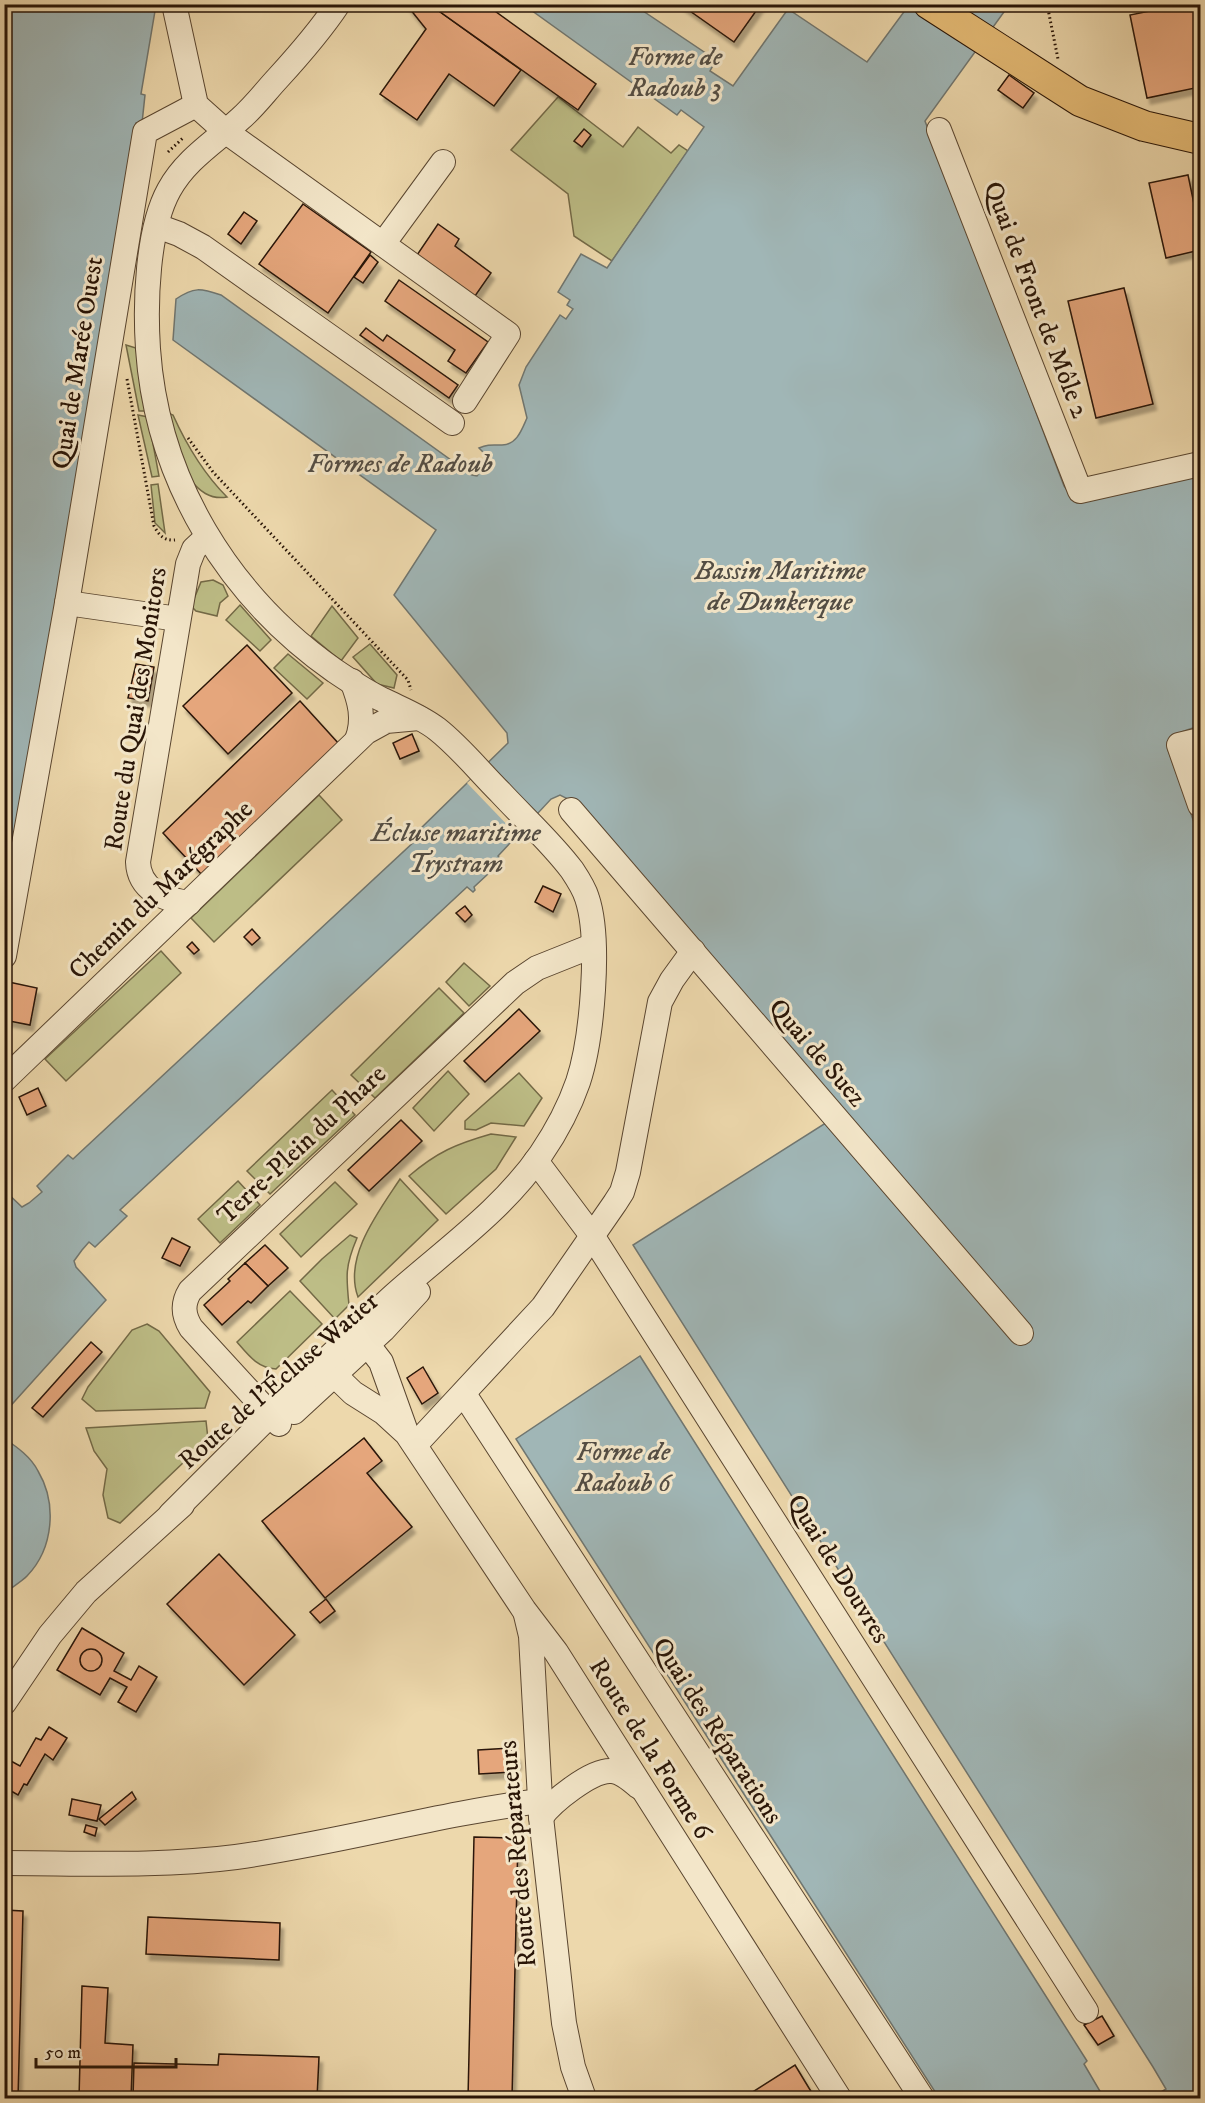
<svg xmlns="http://www.w3.org/2000/svg" width="1205" height="2103" viewBox="0 0 1205 2103" font-family="'IM FELL DW Pica',serif">
<style>
.green{fill:#bdbd86;stroke:#736946;stroke-width:1.5}
.water{fill:#a0b6b6;stroke:#707670;stroke-width:1.5}
.pier{fill:#edd8ac}
.building{fill:#e5a67c;stroke:#291507;stroke-width:1.5;filter:url(#shadow)}
.lines{fill:none;stroke-linecap:round;stroke-linejoin:round}
.minor-casing{stroke:#5a4630;stroke-width:26}
.major-casing{stroke:#291507;stroke-width:32}
.path{stroke:#291507;stroke-width:3;stroke-dasharray:1.5 3;stroke-linecap:butt}
.minor{stroke:#f3e6c9;stroke-width:24}
.major{stroke:#e6bc76;stroke-width:30}
.labels{text-anchor:middle;dominant-baseline:central;stroke-width:6;stroke-linejoin:round;paint-order:stroke}
.street-label{font-size:26px;fill:#291507;stroke:#f3e6c9}
.water-label{font-size:27px;font-style:italic;fill:#534d44;stroke:#f3e6c9}
</style>
<defs>
<filter id="shadow"><feDropShadow dx="3.5" dy="6" stdDeviation="1.5" flood-color="#0004"/></filter>
</defs>
<rect width="100%" height="100%" fill="#edd8ac"/>
<filter id="stains"><feTurbulence type="fractalNoise" baseFrequency=".00333" numOctaves="4"/><feColorMatrix values="0 0 0 0 .2 0 0 0 0 .09 0 0 0 0 .02 0 0 0 .5 -.17"/></filter>
<radialGradient id="worn" r=".72"><stop offset=".6" stop-color="#630" stop-opacity="0"/><stop offset="1" stop-color="#630" stop-opacity=".3"/></radialGradient>
<g class="green">
<path d="M558 97 623 147 638 127 671 153 679 145 688 151 612 261 574 236 568 194 511 150Z"/>
<path d="M126 345 136 348 147 411H139Z"/>
<path d="M168 413 173 415C187 446 203 473 227 497 210 500 199 491 189 478Z"/>
<path d="M138 415 148 417 159 476 152 477Z"/>
<path d="M158 484 165 533 155 523 151 485Z"/>
<path d="M213 580 223 585 228 596 220 603 217 616 196 611 191 606 201 582Z"/>
<path d="M240 605 271 640 260 651 226 620Z"/>
<path d="M332 606 358 638 341 661 311 636Z"/>
<path d="M370 644 397 675 394 688 377 684 353 657Z"/>
<path d="M288 654 323 683 307 699 274 668Z"/>
<path d="M319 795 342 820 214 942 191 918Z"/>
<path d="M161 951 181 973 66 1081 45 1059Z"/>
<path d="M464 963 490 986 469 1006 446 982Z"/>
<path d="M439 988 464 1013 375 1098 351 1075Z"/>
<path d="M448 1071 469 1094 434 1131 413 1108Z"/>
<path d="M519 1073 542 1098 524 1126 491 1123 476 1130 465 1129V1121Z"/>
<path d="M332 1090 355 1115 270 1194 247 1171Z"/>
<path d="M491 1134 516 1137 496 1169 446 1214 409 1176C437 1152 456 1144 491 1134Z"/>
<path d="M400 1179 438 1220 358 1297C343 1257 379 1211 400 1179Z"/>
<path d="M238 1181 260 1205 220 1243 198 1219Z"/>
<path d="M335 1182 357 1204 301 1257 280 1234Z"/>
<path d="M350 1235 357 1238C345 1266 346 1276 349 1305L335 1319 300 1281 322 1259Z"/>
<path d="M290 1291 322 1324 276 1369C258 1368 249 1356 237 1342Z"/>
<path d="M147 1324 159 1331 210 1392 205 1408 96 1411 82 1399 88 1387 132 1330Z"/>
<path d="M206 1421 208 1439 120 1523 108 1518 103 1495 107 1469 94 1451 86 1428Z"/>
</g>
<g class="water">
<path d="M5 5H156L141 94 145 95 142 123H136L5 917Z"/>
<path d="M524 5H634L716 60 710 71 733 86 788 9 867 62 909 5H1009L925 121 1064 486 1072 497 1200 475V726C1185 730 1172 732 1168 750L1200 839V2098H1151L1166 2089 1153 2067 633 1245 832 1119 1028 1335 566 798 560 795 551 799 498 856 502 861 474 887 475 890 473 892 467 887 120 1210 127 1216 95 1247 89 1242 82 1250 74 1261 76 1267 106 1300 5 1412V1191L22 1207 29 1203 42 1192 37 1186 68 1155 73 1159 418 838 414 831 417 829 419 830 508 743 507 733 394 595 436 530 173 340 176 299C194 287 200 288 221 295L472 475 477 476 488 462V457L479 448C488 444 492 445 502 445 517 445 522 429 527 418L519 385 526 367 560 315 566 319 573 309 567 305 570 300 558 292 581 254 607 268 704 127 681 110 677 115Z"/>
<path d="M640 1356 1087 2061 1084 2064 1104 2098H939L516 1439Z"/>
<path d="M5 1439C17 1447 31 1457 38 1471 57 1503 54 1548 27 1576 21 1582 12 1587 5 1593Z"/>
</g>
<path class="pier" d="M484 767 535 818 517 835 467 783Z"/>
<g class="building">
<path d="M406 4H429L521 70 494 106 449 74 417 120 380 94 426 29Z"/>
<path d="M429 4H485L596 84 578 110Z"/>
<path d="M680 4H761L734 42Z"/>
<path d="M1184 4H1200V87L1147 98 1130 15Z"/>
<path d="M1009 75 1034 93 1023 108 998 90Z"/>
<path d="M584 129 591 135 582 147 574 141Z"/>
<path d="M1188 175 1200 233V250L1166 258 1149 183Z"/>
<path d="M303 204 371 252 328 313 259 264Z"/>
<path d="M244 212 257 221 241 244 228 234Z"/>
<path d="M438 224 459 239 455 246 491 273 475 296 417 255Z"/>
<path d="M370 255 378 262 363 283 354 277Z"/>
<path d="M1200 277V303L1195 278Z"/>
<path d="M399 280 488 342 466 373 448 361 455 350 385 301Z"/>
<path d="M1124 288 1153 404 1096 418 1068 301Z"/>
<path d="M366 328 383 341 387 335 458 385 449 398 360 335Z"/>
<path d="M247 645 292 693 228 754 183 706Z"/>
<path d="M136 664 154 667 148 701 128 698Z"/>
<path d="M300 701 339 744 202 875 163 833Z"/>
<path d="M412 734 419 751 400 759 393 743Z"/>
<path d="M543 886 561 894 553 912 535 902Z"/>
<path d="M465 906 472 915 465 922 456 913Z"/>
<path d="M252 929 260 938 252 945 244 937Z"/>
<path d="M192 942 199 950 194 954 187 947Z"/>
<path d="M4 981 37 988 30 1025 4 1020Z"/>
<path d="M519 1009 540 1031 485 1082 464 1061Z"/>
<path d="M38 1088 46 1106 27 1115 19 1097Z"/>
<path d="M401 1120 422 1141 369 1191 348 1170Z"/>
<path d="M172 1238 190 1247 180 1266 162 1258Z"/>
<path d="M265 1245 288 1268 268 1286 245 1263Z"/>
<path d="M245 1263 268 1286 251 1303 248 1301 222 1325 204 1305 230 1281 228 1279Z"/>
<path d="M91 1342 102 1352 43 1417 32 1408Z"/>
<path d="M423 1367 438 1393 422 1404 407 1378Z"/>
<path d="M364 1438 382 1461 367 1473 412 1527 325 1598 262 1521Z"/>
<path d="M219 1554 295 1635 244 1685 167 1604Z"/>
<path d="M326 1599 335 1611 320 1623 310 1612Z"/>
<path d="M82 1628 124 1653 114 1671 131 1680 139 1666 157 1677 136 1712 118 1702 127 1687 110 1678 100 1695 57 1670Z"/>
<circle cx="91" cy="1660" r="11"/>
<path d="M49 1727 67 1738 53 1760 45 1754 27 1785 24 1784 18 1795 4 1787V1772L11 1761 20 1766 36 1738 41 1740Z"/>
<path d="M511 1748 512 1756 517 1755 518 1764H512L513 1772 479 1774 478 1750Z"/>
<path d="M132 1792 136 1799 105 1825 99 1819Z"/>
<path d="M72 1799 101 1805 97 1821 69 1815Z"/>
<path d="M86 1825 97 1828 95 1836 84 1832Z"/>
<path d="M474 1837 518 1838 512 2098H468Z"/>
<path d="M4 1910 23 1911 18 2098H4Z"/>
<path d="M148 1917 280 1923 279 1960 146 1954Z"/>
<path d="M82 1986 108 1988 105 2043 133 2045 131 2098H79Z"/>
<path d="M1102 2016 1114 2036 1098 2045 1084 2025Z"/>
<path d="M219 2054 319 2057 317 2098H133L134 2063 218 2065Z"/>
<path d="M795 2065 815 2098H743Z"/>
</g>
<g class="lines">
<g class="minor-casing">
<g id="minor">
<path d="M174 4 196 105 225 131 508 334 465 401"/>
<path d="M939 130 1080 491 1200 464"/>
<path d="M157 226 179 234 203 247 452 423"/>
<path d="M383 244 443 162"/>
<path d="M67 603 178 619"/>
<path d="M352 681C360 701 365 719 357 740"/>
<path d="M1200 740 1179 745 1200 805"/>
<path d="M571 810 1021 1333"/>
<path d="M189 903C165 900 139 890 138 862L188 564 194 549 207 537"/>
<path d="M4 956 67 603 145 132 196 105"/>
<path d="M4 1080 366 732 386 721 419 718"/>
<path d="M536 1161 593 1237 1086 2011"/>
<path d="M358 1332 381 1362 405 1429"/>
<path d="M323 1364 353 1393 383 1412 407 1434 524 1610 556 1652 839 2098"/>
<path d="M464 1394 922 2098"/>
<path d="M294 1412 383 1330 418 1292"/>
<path d="M279 1424 191 1328C183 1315 182 1304 190 1291L515 983 537 968 592 946"/>
<path d="M415 1445 543 1307 615 1203 622 1192 628 1172 660 1002 672 980 693 951"/>
<path d="M171 1514C244 1441 316 1368 391 1298 442 1252 502 1211 541 1154 556 1132 569 1108 578 1082 592 1040 601 940 587 898 584 888 578 879 572 870 551 842 524 818 500 792 479 771 460 747 437 729 420 716 401 709 383 700 366 692 350 681 335 671 228 596 157 480 148 349 145 303 147 230 169 190 186 159 215 142 240 119 254 107 265 92 278 78 299 55 320 31 338 4"/>
<path d="M526 1615 531 1636 541 1817 564 2023 573 2067 584 2098"/>
<path d="M4 1703 50 1635 86 1592 182 1505"/>
<path d="M541 1817C552 1802 591 1770 611 1771 621 1771 632 1781 639 1787"/>
<path d="M4 1863C82 1863 159 1867 236 1857 338 1843 437 1814 540 1801"/>
</g>
</g>
<g class="major-casing">
<path id="major" d="M929 4 1080 101 1144 126 1200 139"/>
</g>
<g class="path">
<path d="M1047 4 1058 59"/>
<path d="M1032 7 1041 4"/>
<path d="M168 152 183 138"/>
<path d="M127 379 154 526C159 535 164 541 175 540"/>
<path d="M188 438 213 472 408 680 411 690"/>
</g>
<use href="#minor" class="minor"/>
<use href="#major" class="major"/>
</g>
<g class="labels">
<g class="street-label">
<text transform="translate(1036 300) rotate(69)">Quai de Front de Môle 2</text>
<text transform="translate(78 363) rotate(-81)">Quai de Marée Ouest</text>
<text transform="translate(136 709) rotate(-81)">Route du Quai des Monitors</text>
<text transform="translate(161 890) rotate(-44)">Chemin du Marégraphe</text>
<text transform="translate(817 1053) rotate(49)">Quai de Suez</text>
<text transform="translate(302 1145) rotate(-43)">Terre-Plein du Phare</text>
<text transform="translate(279 1381) rotate(-41)">Route de l'Écluse Watier</text>
<text transform="translate(838 1569) rotate(58)">Quai de Douvres</text>
<text transform="translate(717 1731) rotate(57)">Quai des Réparations</text>
<text transform="translate(650 1749) rotate(58)">Route de la Forme 6</text>
<text transform="translate(518 1854) rotate(-95)">Route des Réparateurs</text>
</g>
<g class="water-label">
<text x="675" y="57">Forme de<tspan x="675" dy="31">Radoub 3</tspan></text>
<text x="400" y="464">Formes de Radoub</text>
<text x="780" y="571">Bassin Maritime<tspan x="780" dy="31">de Dunkerque</tspan></text>
<text x="456" y="833">Écluse maritime<tspan x="456" dy="31">Trystram</tspan></text>
<text x="623" y="1452">Forme de<tspan x="623" dy="31">Radoub 6</tspan></text>
</g>
</g>
<rect width="1205" height="2103" fill="none" stroke="#edd8ac" stroke-width="24"/>
<rect x="6" y="6" width="1193" height="2091" fill="none" stroke="#291507" stroke-width="3"/>
<rect x="12" y="12" width="1181" height="2079" fill="none" stroke="#291507" stroke-width="1.5"/>
<path d="M36 2058v9h140v-9" fill="none" stroke="#291507" stroke-width="3"/>
<text x="45" y="2058" font-size="18" fill="#291507" stroke="#f3e6c9" stroke-width="4.5" paint-order="stroke">50 m</text>
<rect width="100%" height="100%" filter="url(#stains)"/>
<rect width="100%" height="100%" fill="url(#worn)"/>
</svg>
